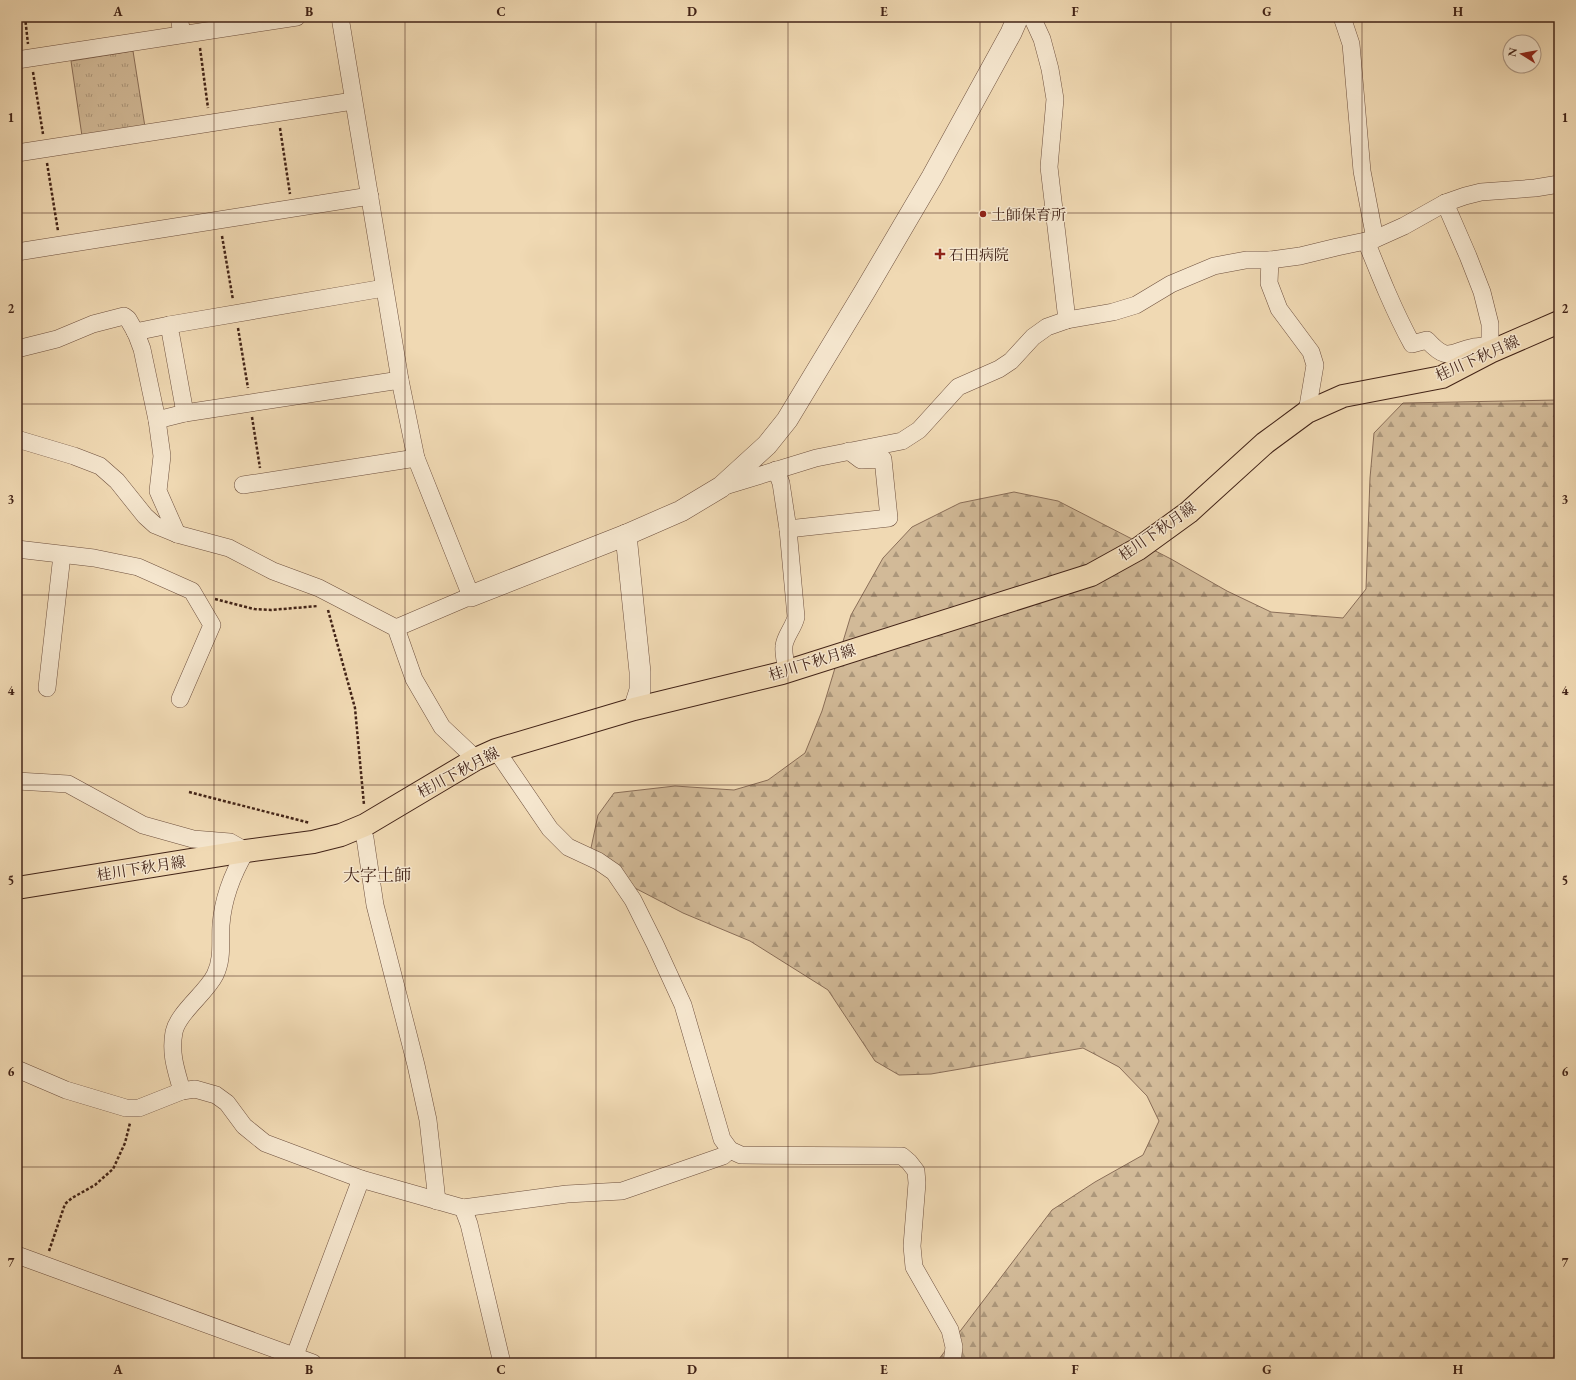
<svg xmlns="http://www.w3.org/2000/svg" width="1576" height="1380" viewBox="0 0 1576 1380" font-family="'EB Garamond','Noto Serif JP',serif">
<style>
.grass{fill:url(#grass-tufts);stroke:#8a6e58}
.forest{fill:url(#forest-firs);stroke:#8a6e58}
.lines{fill:none;stroke-linecap:round;stroke-linejoin:round}
.minor-casing{stroke:#6e503e;stroke-width:18}
.tertiary-casing{stroke:#6e503e;stroke-width:22}
.primary-casing{stroke:#422317;stroke-width:24}
.path{stroke:#422317;stroke-width:2.5;stroke-dasharray:3 2;stroke-linecap:butt}
.minor{stroke:#f5e6ce;stroke-width:17}
.tertiary{stroke:#f5e6ce;stroke-width:21}
.primary{stroke:#f0d9b3;stroke-width:22}
.grid{fill:none;stroke:#422317;stroke-width:1;stroke-opacity:0.55}
.poi-dot{fill:#8f2418;stroke:#f5e6ce;stroke-width:1.5}
.labels{text-anchor:middle;dominant-baseline:central;stroke-width:3;stroke-linejoin:round;paint-order:stroke}
.poi-label{font-size:15px;fill:#422317;stroke:#f5e6ce;text-anchor:start}
.street-label{font-size:15px;fill:#422317;stroke:#f5e6ce}
.quarter-label{font-size:17px;fill:#422317;stroke:#f5e6ce}
.neatline{fill:none;stroke:#422317;stroke-width:1.5}
.grid-label{font-size:13px;text-anchor:middle;font-weight:bold;fill:#422317}
</style>
<defs>
<pattern id="grass-tufts" width="24" height="20" patternUnits="userSpaceOnUse"><rect width="24" height="20" fill="#d2ba98"/><path d="M3 7l-1-3M5 7V3M7 7l1-3M15 17l-1-3M17 17v-4M19 17l1-3" fill="none" stroke="#ac977b"/></pattern>
<pattern id="forest-firs" width="22" height="20" patternUnits="userSpaceOnUse"><rect width="22" height="20" fill="#d2ba98"/><path d="M5 1l3.5 6h-7zM16 11l3.5 6h-7z" fill="#ac977b"/></pattern>
</defs>
<rect width="100%" height="100%" fill="#f0d9b3"/>
<filter id="stains"><feTurbulence type="fractalNoise" baseFrequency=".005" numOctaves="4"/><feColorMatrix values="0 0 0 0 .2 0 0 0 0 .09 0 0 0 0 .02 0 0 0 .5 -.17"/></filter>
<radialGradient id="worn" r=".72"><stop offset=".6" stop-color="#630" stop-opacity="0"/><stop offset="1" stop-color="#630" stop-opacity=".3"/></radialGradient>
<path class="grass" d="M133 51 145 127 82 136 71 61Z"/>
<path class="forest" d="M1559 400V1363H936L1052 1210 1095 1182 1143 1155 1159 1121 1147 1096 1119 1067 1083 1048 931 1074 899 1075 875 1061 828 990 750 941 683 913 608 874 591 848 598 815 614 793 675 786 734 790 768 780 805 753 822 711 851 615 883 558 912 527 960 503 1014 492 1058 501 1171 559 1227 591 1271 612 1343 618 1366 589 1370 478 1374 433 1403 403Z"/>
<g class="lines">
<g class="minor-casing">
<g id="minor">
<path d="M179 17 182 34"/>
<path d="M340 17 400 380 416 458 471 596 396 628"/>
<path d="M1032 17 1042 39 1050 69 1055 99 1049 167 1067 320"/>
<path d="M1342 17 1351 44 1362 171 1375 239"/>
<path d="M17 60 297 17"/>
<path d="M17 153 353 101"/>
<path d="M1445 203 1468 256 1482 292 1490 324V352"/>
<path d="M1366 241C1380 276 1394 311 1412 344L1427 340C1448 363 1450 352 1474 347 1480 346 1485 346 1490 346"/>
<path d="M17 252 370 196"/>
<path d="M1270 260 1269 283 1279 309 1311 352 1315 365 1307 412"/>
<path d="M384 288 169 325 185 413 400 380"/>
<path d="M135 332 169 325"/>
<path d="M17 349 57 339 93 324 124 316 128 319 136 333 142 349 157 420 162 456 158 491 177 534"/>
<path d="M157 420 185 413"/>
<path d="M17 439 74 456 100 466 117 481 145 516 155 525 177 534 229 548 273 571 319 588 396 628 414 679 442 727 476 759"/>
<path d="M776 470 781 483 788 529 889 518 883 459 861 460 849 451"/>
<path d="M243 485 416 458"/>
<path d="M722 487 816 458 902 441 919 430 958 387 999 369 1011 361 1033 337 1047 327 1067 320 1113 312 1136 305 1171 284 1214 266 1246 260H1270L1300 256 1337 247 1375 239 1404 226 1445 203 1465 196 1481 192 1535 188 1559 184"/>
<path d="M17 549 94 558 138 567 192 591 212 625 180 699"/>
<path d="M787 671C786 663 783 654 784 646 785 636 794 627 796 617L788 529"/>
<path d="M47 688 62 555"/>
<path d="M496 750 550 829 568 847 598 861 614 872 633 900 655 944 683 1005 722 1139 730 1150 741 1155 902 1156 909 1162 916 1171 917 1183 912 1246 914 1267 950 1330 954 1347 952 1363"/>
<path d="M17 781 68 784 143 825 193 839 230 842 246 851C233 873 223 898 221 925 220 942 223 959 215 975 206 993 178 1013 174 1032 170 1054 176 1070 182 1091"/>
<path d="M359 827 365 838 375 905 416 1065 428 1120 437 1201"/>
<path d="M17 1069 66 1090 126 1108H139L182 1091 195 1089 216 1095 227 1103 244 1126 265 1143 361 1179 463 1208 567 1194 622 1191 723 1156 730 1150"/>
<path d="M463 1208 469 1224 502 1363"/>
<path d="M17 1255 313 1363"/>
<path d="M292 1363 361 1179"/>
</g>
</g>
<g class="tertiary-casing">
<g id="tertiary">
<path d="M626 535 640 672V690L634 709"/>
<path d="M471 596 626 535 681 511 721 487 767 445 787 420 865 291 932 177 1011 33 1018 17"/>
</g>
</g>
<g class="primary-casing">
<path id="primary" d="M17 888 246 851 313 842 341 835 365 825 476 759 496 750 634 709 782 673 1091 575 1138 549 1189 512 1265 443 1307 412 1343 396 1442 377 1490 352 1559 322"/>
</g>
<g class="path">
<path d="M25 17 28 44"/>
<path d="M200 48 208 108"/>
<path d="M33 72 43 134"/>
<path d="M280 128 290 194"/>
<path d="M47 163 58 231"/>
<path d="M222 236 233 300"/>
<path d="M238 328 248 388"/>
<path d="M252 417 260 468"/>
<path d="M215 599 254 609 271 610 318 606"/>
<path d="M328 610 355 708 364 805"/>
<path d="M189 792 310 823"/>
<path d="M49 1251 65 1204 72 1198 95 1185 113 1169 125 1143 130 1123"/>
</g>
<use href="#minor" class="minor"/>
<use href="#tertiary" class="tertiary"/>
<use href="#primary" class="primary"/>
</g>
<path class="grid" d="M214 17V1363M405 17V1363M596 17V1363M788 17V1363M980 17V1363M1171 17V1363M1362 17V1363M17 213H1559M17 404H1559M17 595H1559M17 785H1559M17 976H1559M17 1167H1559"/>
<g class="poi-dot">
<circle cx="983" cy="214" r="4"/>
<path d="M938 248h4v4h4v4h-4v4h-4v-4h-4v-4h4z"/>
</g>
<g class="labels">
<g class="poi-label">
<text x="991" y="214">土師保育所</text>
<text x="949" y="254">石田病院</text>
</g>
<g class="street-label">
<text transform="translate(1477 358) rotate(-24)">桂川下秋月線</text>
<text transform="translate(1157 531) rotate(-35)">桂川下秋月線</text>
<text transform="translate(812 662) rotate(-17)">桂川下秋月線</text>
<text transform="translate(458 772) rotate(-28)">桂川下秋月線</text>
<text transform="translate(141 868) rotate(-9)">桂川下秋月線</text>
</g>
<g class="quarter-label">
<text x="377" y="875">大字土師</text>
</g>
</g>
<rect width="1576" height="1380" fill="none" stroke="#f0d9b3" stroke-width="44"/>
<g transform="translate(1522 54) rotate(281)"><circle r="19" fill="#f5e6ce" stroke="#ad9885"/>
<path d="M0-3L7 15L0 10L-7 15Z" fill="#8f2418"/>
<text y="-6" font-size="11" font-weight="bold" text-anchor="middle" fill="#422317">N</text>
</g>
<rect x="22" y="22" width="1532" height="1336" class="neatline"/>
<g class="grid-label">
<text x="118" y="16">A</text>
<text x="309" y="16">B</text>
<text x="501" y="16">C</text>
<text x="692" y="16">D</text>
<text x="884" y="16">E</text>
<text x="1075" y="16">F</text>
<text x="1267" y="16">G</text>
<text x="1458" y="16">H</text>
<text x="11" y="122">1</text>
<text x="1565" y="122">1</text>
<text x="11" y="313">2</text>
<text x="1565" y="313">2</text>
<text x="11" y="504">3</text>
<text x="1565" y="504">3</text>
<text x="11" y="695">4</text>
<text x="1565" y="695">4</text>
<text x="11" y="885">5</text>
<text x="1565" y="885">5</text>
<text x="11" y="1076">6</text>
<text x="1565" y="1076">6</text>
<text x="11" y="1267">7</text>
<text x="1565" y="1267">7</text>
<text x="118" y="1374">A</text>
<text x="309" y="1374">B</text>
<text x="501" y="1374">C</text>
<text x="692" y="1374">D</text>
<text x="884" y="1374">E</text>
<text x="1075" y="1374">F</text>
<text x="1267" y="1374">G</text>
<text x="1458" y="1374">H</text>
</g>
<rect width="100%" height="100%" filter="url(#stains)"/>
<rect width="100%" height="100%" fill="url(#worn)"/>
</svg>
